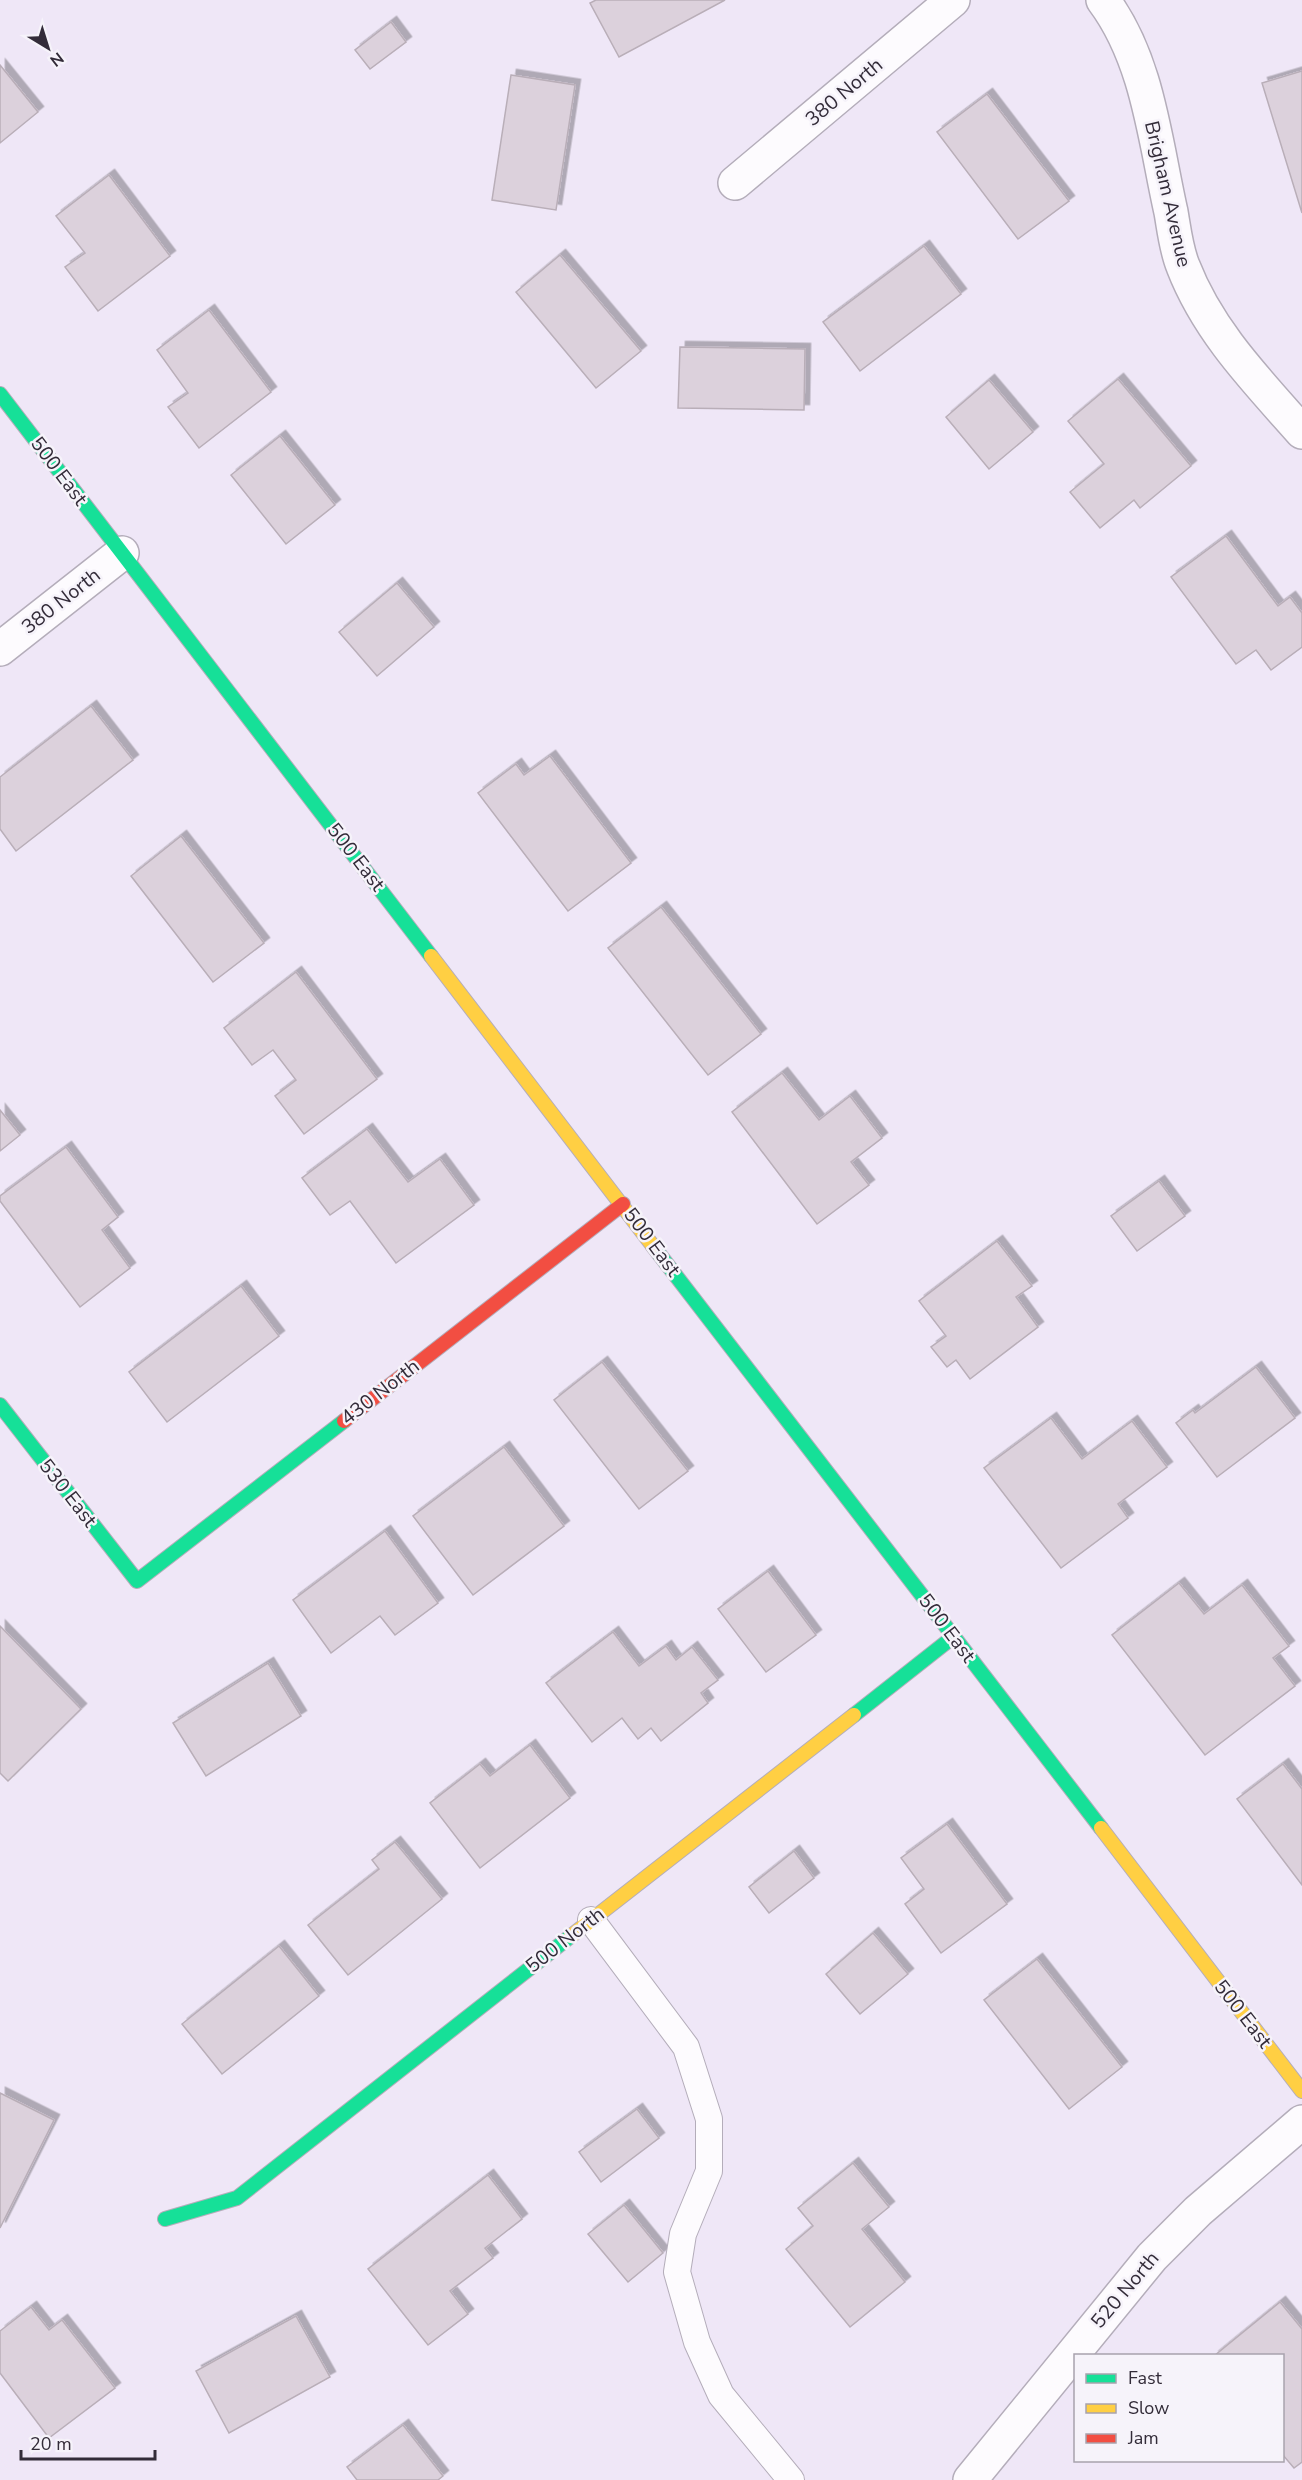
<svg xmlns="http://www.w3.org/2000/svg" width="1302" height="2480" viewBox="0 0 1302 2480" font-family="'Nunito Sans',sans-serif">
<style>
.building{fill:#dcd1dc;stroke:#b9aeb8;stroke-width:1.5;filter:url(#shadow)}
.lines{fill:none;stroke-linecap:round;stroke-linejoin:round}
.lane-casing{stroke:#b4adba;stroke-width:28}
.street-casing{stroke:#b4adba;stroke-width:36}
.fast-casing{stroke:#b4adba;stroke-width:16}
.slow-casing{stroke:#b4adba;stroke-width:16}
.jam-casing{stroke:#b4adba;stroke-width:16}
.lane{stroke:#fdfbfe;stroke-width:26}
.street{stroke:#fdfbfe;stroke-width:33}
.fast{stroke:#16e098;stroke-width:14}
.slow{stroke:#ffcf43;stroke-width:14}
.jam{stroke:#f24e42;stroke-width:14}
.labels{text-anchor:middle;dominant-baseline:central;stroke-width:5;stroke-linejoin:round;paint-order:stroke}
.street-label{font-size:20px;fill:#332c39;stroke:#f6f3fa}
</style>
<defs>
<filter id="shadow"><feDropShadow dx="5.5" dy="-5.5" stdDeviation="0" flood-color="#0004"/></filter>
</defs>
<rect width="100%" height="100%" fill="#efe7f7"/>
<g class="building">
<path d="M596 0H725L619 57 590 3Z"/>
<path d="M391 22 406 42 370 69 355 50Z"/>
<path d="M0 65 38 112 0 143Z"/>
<path d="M1302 71V213L1262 83Z"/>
<path d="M511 75 575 85 556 210 492 200Z"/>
<path d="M987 94 1069 201 1018 239 937 132Z"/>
<path d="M109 175 170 256 98 311 65 267 85 253 56 216Z"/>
<path d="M924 246 961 294 860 371 823 322Z"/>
<path d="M560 255 641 351 596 388 516 292Z"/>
<path d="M209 310 271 392 199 448 168 407 188 393 157 350Z"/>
<path d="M680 347 805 349 804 410 678 408Z"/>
<path d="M1118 379 1191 466 1140 508 1134 500 1100 528 1070 492 1104 464 1068 421Z"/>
<path d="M989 380 1033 432 989 469 946 417Z"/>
<path d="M280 436 335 505 286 544 231 475Z"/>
<path d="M1226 536 1278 606 1290 597 1302 613V647L1271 670 1256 650 1236 664 1171 577Z"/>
<path d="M397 583 434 627 377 676 339 632Z"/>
<path d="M91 706 133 760 16 851 0 829V777Z"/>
<path d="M550 756 631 863 568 911 478 793 516 764 524 775Z"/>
<path d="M181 836 264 943 213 982 131 876Z"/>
<path d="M661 907 761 1034 708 1075 608 948Z"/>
<path d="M296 972 377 1079 304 1134 275 1096 296 1080 273 1050 252 1065 224 1028Z"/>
<path d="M782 1073 819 1120 850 1096 882 1138 851 1162 869 1185 817 1224 732 1112Z"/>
<path d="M0 1110 20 1135 0 1151Z"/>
<path d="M367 1129 408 1182 440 1159 474 1205 396 1263 350 1201 330 1215 302 1178Z"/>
<path d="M66 1147 118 1217 102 1230 130 1268 80 1307 0 1201V1196Z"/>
<path d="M1159 1181 1185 1216 1137 1251 1111 1216Z"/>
<path d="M997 1241 1032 1286 1016 1297 1038 1327 970 1379 956 1360 947 1367 931 1347 946 1336 919 1301Z"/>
<path d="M241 1286 279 1336 167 1422 129 1372Z"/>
<path d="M602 1362 688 1471 639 1509 554 1400Z"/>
<path d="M1256 1367 1295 1418 1217 1477 1176 1423 1193 1410 1195 1413Z"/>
<path d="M1051 1418 1082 1459 1132 1421 1167 1467 1118 1504 1128 1518 1061 1568 984 1468Z"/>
<path d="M504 1447 564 1526 473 1595 413 1516Z"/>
<path d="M385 1531 438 1603 395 1635 380 1616 331 1653 293 1600Z"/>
<path d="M768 1571 816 1635 766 1672 718 1609Z"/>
<path d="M1179 1583 1204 1614 1242 1585 1289 1646 1273 1658 1295 1686 1205 1755 1112 1635Z"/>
<path d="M0 1626 81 1709 8 1781 0 1773Z"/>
<path d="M613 1632 639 1666 666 1646 676 1660 692 1647 718 1680 701 1693 708 1703 661 1741 651 1728 638 1739 622 1718 592 1742 546 1683Z"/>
<path d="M268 1663 301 1716 206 1776 173 1723Z"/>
<path d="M530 1745 570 1798 480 1868 430 1803 480 1764 490 1776Z"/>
<path d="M1283 1764 1302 1789V1885L1237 1799Z"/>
<path d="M947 1824 1007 1904 941 1953 905 1904 924 1889 901 1858Z"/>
<path d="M395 1842 442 1899 348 1975 308 1925 379 1869 372 1860Z"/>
<path d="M794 1851 814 1878 769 1913 749 1887Z"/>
<path d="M873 1933 908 1974 860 2014 826 1974Z"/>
<path d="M279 1946 319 1996 222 2074 182 2024Z"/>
<path d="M1037 1959 1122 2067 1069 2109 984 2000Z"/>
<path d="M0 2093 54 2120 0 2228Z"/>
<path d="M637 2109 659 2138 601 2182 579 2152Z"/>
<path d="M853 2163 889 2207 862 2229 905 2282 850 2327 786 2249 813 2226 798 2208Z"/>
<path d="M488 2175 522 2219 485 2248 493 2258 450 2291 468 2314 428 2345 368 2269Z"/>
<path d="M624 2205 663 2253 628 2282 588 2234Z"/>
<path d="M1280 2302 1302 2329V2462L1294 2468 1282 2454V2356H1214Z"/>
<path d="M31 2307 49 2330 62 2320 115 2388 49 2438 0 2373V2331Z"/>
<path d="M296 2316 330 2377 229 2433 196 2371Z"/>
<path d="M403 2425 443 2476 438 2480H357L347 2467Z"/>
</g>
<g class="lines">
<g class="lane-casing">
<path id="lane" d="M591 1920 686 2047 709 2119V2171L683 2234 677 2272 697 2342 721 2395 791 2480"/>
</g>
<g class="street-casing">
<g id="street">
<path d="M1103 0C1148 60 1155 141 1171 212 1174 229 1176 249 1183 266 1208 331 1256 380 1302 432"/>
<path d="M735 183 953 0"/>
<path d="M0 649 122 553"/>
<path d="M970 2480 1152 2257 1198 2211 1302 2122"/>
</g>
</g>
<g class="fast-casing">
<g id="fast">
<path d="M0 394 431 956"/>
<path d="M653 1246 1101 1828"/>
<path d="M0 1405 137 1581 344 1421"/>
<path d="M854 1715 953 1637"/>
<path d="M165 2219 237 2198 571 1936"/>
</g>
</g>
<g class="slow-casing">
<g id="slow">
<path d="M431 956 653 1246"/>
<path d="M1101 1828 1302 2091"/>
<path d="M571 1936 854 1715"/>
</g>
</g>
<g class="jam-casing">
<path id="jam" d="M344 1421 623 1204"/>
</g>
<use href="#lane" class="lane"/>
<use href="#street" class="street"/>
<use href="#fast" class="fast"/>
<use href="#slow" class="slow"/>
<use href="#jam" class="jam"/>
</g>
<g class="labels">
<g class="street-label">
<text transform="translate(844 92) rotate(-40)">380 North</text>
<text transform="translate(1168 194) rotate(77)">Brigham Avenue</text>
<text transform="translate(59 471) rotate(53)">500 East</text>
<text transform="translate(61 601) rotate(-38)">380 North</text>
<text transform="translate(356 857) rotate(52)">500 East</text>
<text transform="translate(652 1242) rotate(53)">500 East</text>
<text transform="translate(380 1392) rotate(-38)">430 North</text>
<text transform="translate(68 1493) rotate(52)">530 East</text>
<text transform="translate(947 1628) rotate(53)">500 East</text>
<text transform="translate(565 1940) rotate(-38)">500 North</text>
<text transform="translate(1243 2014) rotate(52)">500 East</text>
<text transform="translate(1125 2290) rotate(-50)">520 North</text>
</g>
</g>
<rect x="1074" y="2354" width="210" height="108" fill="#f6f3fa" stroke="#a8a3ad" stroke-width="1.5"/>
<rect x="1086" y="2374" width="30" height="9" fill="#16e098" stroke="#a8a3ad" stroke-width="1.5"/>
<text x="1128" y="2384" font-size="18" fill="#332c39">Fast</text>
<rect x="1086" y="2404" width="30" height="9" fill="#ffcf43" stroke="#a8a3ad" stroke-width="1.5"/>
<text x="1128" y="2414" font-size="18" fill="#332c39">Slow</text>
<rect x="1086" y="2434" width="30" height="9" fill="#f24e42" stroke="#a8a3ad" stroke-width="1.5"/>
<text x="1128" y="2444" font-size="18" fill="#332c39">Jam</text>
<g transform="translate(48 48) rotate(142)" stroke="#f6f3fa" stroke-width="4.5" paint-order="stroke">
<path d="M0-4.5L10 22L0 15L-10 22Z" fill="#332c39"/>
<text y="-9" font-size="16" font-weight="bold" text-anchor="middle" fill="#332c39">N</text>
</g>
<path d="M21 2450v9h134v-9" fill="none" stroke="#332c39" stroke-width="3"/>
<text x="30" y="2450" font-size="18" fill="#332c39" stroke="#f6f3fa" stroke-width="4.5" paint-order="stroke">20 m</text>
</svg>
